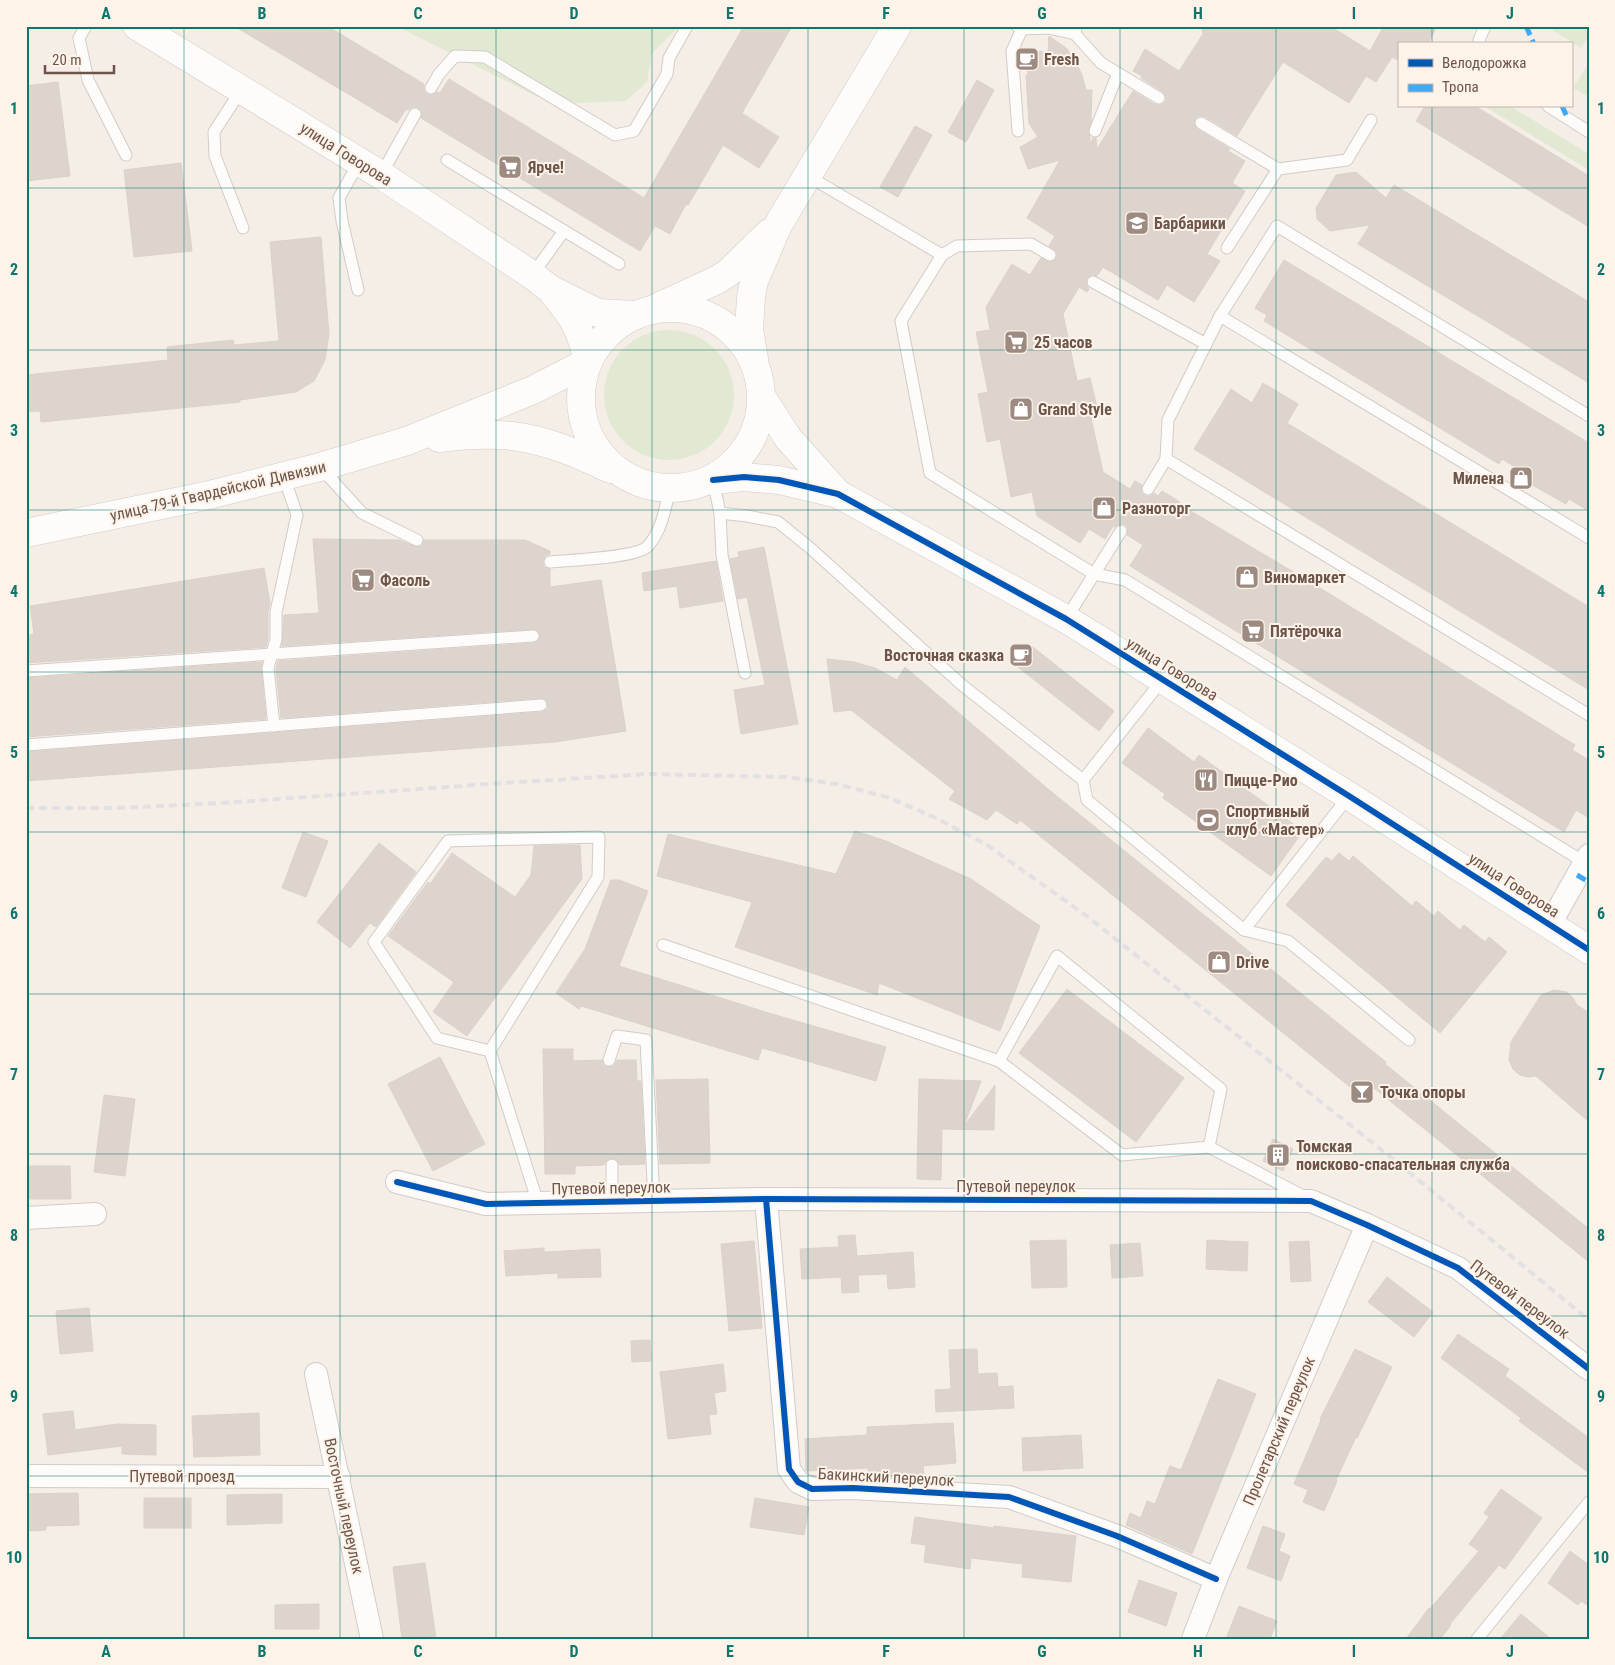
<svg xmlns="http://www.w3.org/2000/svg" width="1615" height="1665" viewBox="0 0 1615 1665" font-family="'Roboto Condensed',sans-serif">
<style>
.green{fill:#e2e9d3}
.building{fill:#ddd4cd;stroke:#dcd1ca}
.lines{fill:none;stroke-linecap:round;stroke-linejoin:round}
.service-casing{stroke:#d3cbc6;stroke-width:13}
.minor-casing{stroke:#d3cbc6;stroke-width:24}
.tertiary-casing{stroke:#d3cbc6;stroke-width:29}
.secondary-casing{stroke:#d3cac4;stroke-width:29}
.service{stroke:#fdfcfb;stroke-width:11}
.minor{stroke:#fdfcfb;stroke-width:22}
.tertiary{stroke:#fdfcfb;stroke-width:28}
.secondary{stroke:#fdfcfb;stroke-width:28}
.rail{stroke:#e3e0e3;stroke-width:4;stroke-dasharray:8 5;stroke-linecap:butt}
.quiet{stroke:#3fa9f5;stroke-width:5;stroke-dasharray:10 5;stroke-linecap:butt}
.cycleway-casing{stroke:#fdf3e8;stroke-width:9}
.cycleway{stroke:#0057b8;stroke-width:6}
.grid{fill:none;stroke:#0f766e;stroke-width:1;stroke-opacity:0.55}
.labels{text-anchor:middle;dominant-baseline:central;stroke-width:4;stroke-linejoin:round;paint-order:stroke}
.poi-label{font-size:16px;font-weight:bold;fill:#6e554c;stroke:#fdf3e8;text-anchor:start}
.street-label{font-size:16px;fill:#6e554c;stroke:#fdf3e8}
.neatline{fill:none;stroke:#0f766e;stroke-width:2}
.grid-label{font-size:16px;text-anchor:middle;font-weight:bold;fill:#0f766e}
</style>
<rect width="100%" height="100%" fill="#f4eee7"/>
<g class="green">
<path d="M396 26H680L652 53 647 82 626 101 580 103 538 97Z"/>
<path d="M1546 26H1581L1589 31V35L1581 48Z"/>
<path d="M1589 63V97L1573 88Z"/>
<path d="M1484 106H1510L1589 154V170Z"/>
<circle cx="669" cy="395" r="65"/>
</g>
<g class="building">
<path d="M234 26H327L424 84V91L428 95H432L437 92 440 93 449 79 644 198 744 26H792L742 113 779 137 759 168 723 145 688 205 686 204 670 234 655 226 640 251 421 118 422 111 418 107H412L408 110 406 109 397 123Z"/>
<path d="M1202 26H1330L1370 51 1384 26H1437L1428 44H1399V61L1392 57 1376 82 1366 76 1349 103 1283 62 1237 136 1204 116H1198L1195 119 1194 123 1197 129 1230 149 1228 151 1245 161 1232 183 1245 191 1207 254 1220 261 1194 302 1167 285 1158 300 1103 267 1097 276 1092 275 1087 278 1086 283 1089 289 1087 292 1079 287 1063 314 1077 381 1090 378 1097 407 1089 409 1103 472 1130 489 1135 481 1142 485 1141 492 1145 496H1151L1154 493 1158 496 1162 491 1180 502 1179 504 1312 583 1575 745 1572 750 1589 760V818L1576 810 1564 832 1130 566 1143 545 1127 535 1128 528 1125 524H1121L1114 527 1113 526 1105 539 1089 529 1080 543 1037 516 1032 492 1011 497 1000 439 987 442 978 394 988 392 976 332 990 330 986 307 1012 264 1030 275 1041 258 1050 262 1056 259 1057 256 1056 251 1049 246 1055 236 1027 218 1060 160 1028 169 1020 147 1038 137 1029 123 1026 75H1028L1026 50 1048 52 1049 36 1066 48 1075 60 1082 75 1086 90H1092L1091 122 1088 132 1090 136V144L1093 138H1096L1097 149 1133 91 1156 105H1162L1166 101V98L1163 92 1141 78 1142 76 1133 71 1145 49 1179 71 1203 34Z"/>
<path d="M977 80 994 90 966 142 948 132Z"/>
<path d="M58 82 70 176 26 181V86Z"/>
<path d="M1425 106H1475L1589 176V227L1416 121Z"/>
<path d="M915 126 932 135 898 197 880 187Z"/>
<path d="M181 163 192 251 134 257 124 170Z"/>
<path d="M1356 172 1386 198 1394 185 1589 302V383L1358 244 1370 225 1330 231 1317 219 1316 208 1336 175Z"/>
<path d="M321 237 329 334 325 360 314 381 296 392 240 400V402L41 422 40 411 26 412V375L168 360 167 347 233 340 234 345 279 341 270 242Z"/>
<path d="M1284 260 1589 443V511L1569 499 1566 504 1529 483 1532 477 1502 459 1499 464 1264 321 1267 315 1255 308Z"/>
<path d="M1263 383 1298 404 1287 423 1589 607V690L1194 449 1231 389 1252 403Z"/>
<path d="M313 539 399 540 417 547 422 546 424 540H525L550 551V554L545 556 543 562 544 567 550 569V587L601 580 626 731 555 742 26 781V752L542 712 548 709 547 701 540 698 281 718 276 669 278 661 534 643 538 642 540 636 539 631 532 629 282 646 284 615 319 613Z"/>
<path d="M764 547 798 724 741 734 734 690 765 685 747 597 738 599 730 559 739 557 738 552Z"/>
<path d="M716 561 723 601 680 608 677 586 644 591 642 573Z"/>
<path d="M264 568 270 603 268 612V638L266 647 26 663V636L34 634 30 606Z"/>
<path d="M1029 644 1114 711 1099 731 1014 664Z"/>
<path d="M827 659 854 662 875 668 897 680 905 667 1048 789 1386 1062 1385 1064 1589 1229V1262L1369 1084 1360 1095 1020 820 1017 824 996 810 987 820 949 799 955 791 851 710 834 712Z"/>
<path d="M262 662 261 669 266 719 26 737V678Z"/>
<path d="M1148 728 1194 762 1199 755 1303 831 1271 876 1163 798 1165 794 1122 763Z"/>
<path d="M855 831 886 841 971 879 1040 926 1000 1031 879 983 877 995 735 947 752 902 657 876 668 834 836 874Z"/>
<path d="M303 832 328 841 306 897 282 888Z"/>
<path d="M379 843 416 872 376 927 370 923 350 948 317 922Z"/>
<path d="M580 845 582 879 467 1036 433 1012 454 982 388 936 428 882 430 884 452 853 515 897 531 875 534 846Z"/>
<path d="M1339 853 1349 861 1353 856 1412 906 1416 901 1434 916 1438 911 1460 930 1464 925 1485 942 1489 937 1507 952 1440 1033 1286 905 1326 857 1332 861Z"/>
<path d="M611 880H619L648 891 619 966 772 1014 886 1047 876 1081 762 1048 758 1060 581 1006 579 1009 556 993 585 949Z"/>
<path d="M1067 989 1184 1078 1136 1142 1019 1053Z"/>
<path d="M1554 990 1567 992 1573 998 1577 1005 1589 1013V1122L1536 1076 1528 1077 1520 1075 1513 1069 1509 1060 1511 1042 1541 995Z"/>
<path d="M543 1049H573V1061L602 1060 603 1065 607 1067 614 1066 617 1060H636L637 1081H641L645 1164 620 1165 616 1159 612 1158 606 1161 604 1165 575 1166V1174H545Z"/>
<path d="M440 1057 485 1144 433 1171 388 1084Z"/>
<path d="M708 1079 710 1163 660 1164 656 1080Z"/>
<path d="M919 1079 981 1081 964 1126 995 1085 994 1130 942 1129 941 1180 917 1179Z"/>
<path d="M104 1095 135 1099 125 1176 94 1172Z"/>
<path d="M1273 1139 1293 1149 1283 1171 1263 1161Z"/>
<path d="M29 1166H70L71 1199H29Z"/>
<path d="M855 1235 857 1256 913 1252 915 1287 888 1289 887 1274 858 1275 859 1292 842 1293 841 1277 802 1279 800 1249 839 1247 838 1236Z"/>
<path d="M1066 1240 1067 1287 1032 1288 1030 1241Z"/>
<path d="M1207 1240 1248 1242 1247 1271 1206 1269Z"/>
<path d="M754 1241 762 1328 729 1331 721 1244Z"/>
<path d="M1309 1241 1311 1281 1291 1282 1289 1242Z"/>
<path d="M1140 1243 1143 1276 1112 1278 1110 1245Z"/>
<path d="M544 1248V1252L600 1249 601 1277 558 1278V1273L506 1276 504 1251Z"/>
<path d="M1387 1277 1433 1312 1414 1337 1368 1302Z"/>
<path d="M89 1308 93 1351 60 1354 56 1311Z"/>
<path d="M1458 1334 1509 1369 1505 1376 1589 1438V1473L1519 1421 1521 1418 1441 1358Z"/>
<path d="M650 1340 651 1361 632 1362 631 1341Z"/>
<path d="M977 1349 978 1374 997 1373 998 1387 1013 1386 1014 1408 936 1412 935 1390 951 1389 949 1350Z"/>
<path d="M1355 1349 1392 1367 1357 1438 1356 1437 1336 1480 1337 1481 1324 1511 1303 1502 1308 1490 1294 1484 1321 1420 1320 1419Z"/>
<path d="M723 1364 726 1391 714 1393 717 1414 709 1415 711 1434 668 1439 660 1372Z"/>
<path d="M1218 1379 1256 1394 1192 1554 1126 1525 1130 1513 1141 1518 1147 1501 1155 1504 1170 1466 1181 1470Z"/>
<path d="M73 1411 75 1430 117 1424 156 1425V1455L122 1454V1446L48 1455 43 1414Z"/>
<path d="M259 1413 260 1455 194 1457 192 1416Z"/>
<path d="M953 1423 956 1463 923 1466 924 1475 869 1476 868 1468 806 1471 805 1439 867 1435V1427Z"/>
<path d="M1081 1435 1083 1468 1023 1471 1022 1438Z"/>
<path d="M1501 1489 1542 1518 1505 1569 1499 1565 1450 1624 1451 1625 1440 1639H1406L1429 1608 1430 1609 1479 1551 1469 1544 1489 1517 1484 1513Z"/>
<path d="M78 1493 79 1525 46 1526V1530L26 1531V1494Z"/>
<path d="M282 1494V1523L227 1525V1495Z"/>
<rect x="144" y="1498" width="47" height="30"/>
<path d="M755 1498 809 1507 804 1535 750 1527Z"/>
<path d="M915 1517 994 1528V1526L1076 1536 1071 1582 1022 1577 1023 1564 971 1558 970 1569 924 1562 926 1545 911 1543Z"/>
<path d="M1263 1526 1285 1534 1279 1551 1290 1556 1281 1581 1247 1568Z"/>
<path d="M1570 1551 1589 1565V1606L1581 1601 1578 1605 1548 1583Z"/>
<path d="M425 1563 436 1639H402L393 1567Z"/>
<path d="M1139 1580 1177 1593 1166 1626 1128 1612Z"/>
<path d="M319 1604V1629H275V1605Z"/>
<path d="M1239 1606 1277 1621 1270 1639H1226Z"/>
<path d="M1521 1614 1551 1639H1500Z"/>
</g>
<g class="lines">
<g class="service-casing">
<g id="service">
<path d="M86 26 79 38 88 80 126 155"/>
<path d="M1017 26 1022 29 1048 28 1075 34"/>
<path d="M1076 26 1075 34 1101 63 1159 98"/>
<path d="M1480 44 1479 40 1485 26"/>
<path d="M431 88 439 74 455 56 485 57 615 135 634 131 667 74 669 58 687 26"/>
<path d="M241 90 214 132 215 156 243 228"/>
<path d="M1548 106 1589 132"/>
<path d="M1201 123 1278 169 1347 160 1371 120"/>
<path d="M1018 131 1012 51 1022 29"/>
<path d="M1095 131 1118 73"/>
<path d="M447 160 619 264"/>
<path d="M381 175 415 114"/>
<path d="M808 176 942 255"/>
<path d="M1227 248 1278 169"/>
<path d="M1050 255 1031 244 957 246 942 255 901 321 930 473 1094 574 1125 580 1584 862"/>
<path d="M532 275 564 231"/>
<path d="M1093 282 1206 344"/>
<path d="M358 290 342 221 339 198 359 162"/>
<path d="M1220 316 1277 226 1589 416"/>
<path d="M320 467 362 513 417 540"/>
<path d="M713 480 720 513 722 555 745 673"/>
<path d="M1148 489 1166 459"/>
<path d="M720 513 747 516 778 522 809 547 962 685 1083 780"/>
<path d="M1589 538 1220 316 1168 420 1166 459 1589 715"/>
<path d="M550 562C569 560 638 558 648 546 662 530 665 509 670 488"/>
<path d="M1066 619 1121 531"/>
<path d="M26 671 533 636"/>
<path d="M1163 679 1083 780 1087 800 1244 930 1288 941 1409 1040"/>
<path d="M274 726 268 668 276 639V612L297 515 284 477"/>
<path d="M26 745 541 705"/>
<path d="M1244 930 1349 796"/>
<path d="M663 945 999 1061 1122 1155 1209 1147 1303 1196"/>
<path d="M490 1051 437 1038 374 942 448 841 599 837 598 877 490 1051 538 1203"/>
<path d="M609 1060 617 1036 646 1040 654 1201"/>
<path d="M999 1061 1057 956 1221 1089 1209 1147"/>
<path d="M612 1165V1202"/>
<path d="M1477 1639 1589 1502"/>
</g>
</g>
<g class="minor-casing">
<g id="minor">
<path d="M1550 924 1589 855"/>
<path d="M397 1182 486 1204 766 1199 1311 1201 1367 1225 1458 1268 1589 1369"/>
<path d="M766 1199 789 1469 798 1482 812 1489 853 1488 1009 1497 1117 1536 1216 1579"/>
<path d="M26 1218 95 1214"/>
<path d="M316 1374 372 1639"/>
<path d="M26 1476 339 1477"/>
<path d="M1193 1639 1216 1579 1367 1225"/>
</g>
</g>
<g class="tertiary-casing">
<g id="tertiary">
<path d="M137 26 381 175 532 275 550 289 598 313 636 315"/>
<path d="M554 294C575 319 581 330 588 362"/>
<path d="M763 399 788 438 838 494"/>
<path d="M713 480 744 477 779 480 838 494 1066 619 1349 796 1589 950"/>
</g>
</g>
<g class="secondary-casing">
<g id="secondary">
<path d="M658 307 717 280 728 273 769 233"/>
<circle cx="671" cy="398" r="90"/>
<path d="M754 359 749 329 751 297 754 281 778 225 897 26"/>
<path d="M439 438C464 435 488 433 512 436 547 440 579 454 610 469"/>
<path d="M26 533 205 496 320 467 407 441 533 390 588 362"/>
</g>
</g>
<use href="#service" class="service"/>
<use href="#minor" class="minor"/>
<use href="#tertiary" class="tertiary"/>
<use href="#secondary" class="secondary"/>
<path class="rail" d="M26 808H116L222 803 504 783 649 774 787 777 836 784 887 797 936 818 987 845 1084 914 1388 1155 1589 1320"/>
<g class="quiet">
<path d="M1526 26 1534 44"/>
<path d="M1562 106 1568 119"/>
<path d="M1577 875 1589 882"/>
</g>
<g class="cycleway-casing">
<g id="cycleway">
<path d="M713 480 744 477 779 480 838 494 1066 619 1349 796 1589 950"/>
<path d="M397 1182 486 1204 766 1199 1311 1201 1367 1225 1458 1268 1589 1369"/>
<path d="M766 1199 789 1469 798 1482 812 1489 853 1488 1009 1497 1117 1536 1216 1579"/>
</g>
</g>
<use href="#cycleway" class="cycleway"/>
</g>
<path class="grid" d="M184 26V1639M340 26V1639M496 26V1639M652 26V1639M808 26V1639M964 26V1639M1120 26V1639M1276 26V1639M1432 26V44M1432 106V1639M26 188H1589M26 350H1589M26 510H1589M26 672H1589M26 832H1589M26 994H1589M26 1154H1589M26 1316H1589M26 1476H1589"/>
<defs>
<g id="cafe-square" transform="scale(1.25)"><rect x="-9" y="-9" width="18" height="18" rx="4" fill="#9d8b82" stroke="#fdf3e8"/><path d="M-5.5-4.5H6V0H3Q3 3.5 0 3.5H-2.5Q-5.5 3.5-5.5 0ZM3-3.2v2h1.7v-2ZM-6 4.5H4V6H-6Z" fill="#fff"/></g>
<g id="supermarket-square" transform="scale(1.25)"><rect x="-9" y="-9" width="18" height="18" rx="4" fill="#9d8b82" stroke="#fdf3e8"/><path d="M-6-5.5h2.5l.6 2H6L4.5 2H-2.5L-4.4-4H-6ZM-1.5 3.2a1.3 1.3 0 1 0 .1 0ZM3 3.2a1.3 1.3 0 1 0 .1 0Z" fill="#fff"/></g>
<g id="school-square" transform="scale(1.25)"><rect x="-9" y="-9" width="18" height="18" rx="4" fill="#9d8b82" stroke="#fdf3e8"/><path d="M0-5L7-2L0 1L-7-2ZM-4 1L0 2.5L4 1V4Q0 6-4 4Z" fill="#fff"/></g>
<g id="shop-square" transform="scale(1.25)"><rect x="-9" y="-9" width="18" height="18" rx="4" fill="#9d8b82" stroke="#fdf3e8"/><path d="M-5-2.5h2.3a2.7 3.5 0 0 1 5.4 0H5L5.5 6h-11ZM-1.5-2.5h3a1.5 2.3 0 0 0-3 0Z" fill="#fff"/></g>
<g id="restaurant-square" transform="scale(1.25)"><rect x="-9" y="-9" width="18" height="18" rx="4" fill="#9d8b82" stroke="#fdf3e8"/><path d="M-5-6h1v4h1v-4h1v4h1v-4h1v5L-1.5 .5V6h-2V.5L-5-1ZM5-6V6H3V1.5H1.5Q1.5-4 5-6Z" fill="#fff"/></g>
<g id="stadium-square" transform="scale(1.25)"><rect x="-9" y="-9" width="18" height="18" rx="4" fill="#9d8b82" stroke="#fdf3e8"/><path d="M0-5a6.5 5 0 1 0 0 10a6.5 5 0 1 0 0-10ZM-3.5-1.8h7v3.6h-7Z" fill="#fff"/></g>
<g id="bar-square" transform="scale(1.25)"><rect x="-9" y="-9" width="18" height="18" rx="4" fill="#9d8b82" stroke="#fdf3e8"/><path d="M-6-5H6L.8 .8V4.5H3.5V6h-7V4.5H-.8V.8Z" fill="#fff"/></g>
<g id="building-square" transform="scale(1.25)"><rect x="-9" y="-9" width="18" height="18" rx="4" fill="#9d8b82" stroke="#fdf3e8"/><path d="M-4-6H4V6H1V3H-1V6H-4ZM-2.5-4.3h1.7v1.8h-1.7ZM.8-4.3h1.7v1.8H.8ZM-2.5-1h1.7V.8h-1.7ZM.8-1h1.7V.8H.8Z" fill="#fff"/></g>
</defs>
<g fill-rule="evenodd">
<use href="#cafe-square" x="1027" y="59"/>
<use href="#supermarket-square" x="510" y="167"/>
<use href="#school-square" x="1137" y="223"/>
<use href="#supermarket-square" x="1016" y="342"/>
<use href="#shop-square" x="1021" y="409"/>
<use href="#shop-square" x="1521" y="478"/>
<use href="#shop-square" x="1104" y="508"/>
<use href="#shop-square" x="1247" y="577"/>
<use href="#supermarket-square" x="363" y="580"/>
<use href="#supermarket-square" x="1253" y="631"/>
<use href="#cafe-square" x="1021" y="655"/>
<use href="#restaurant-square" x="1206" y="780"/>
<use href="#stadium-square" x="1208" y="820"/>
<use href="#shop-square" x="1219" y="962"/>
<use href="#bar-square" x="1362" y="1092"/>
<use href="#building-square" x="1278" y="1155"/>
</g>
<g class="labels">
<g class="poi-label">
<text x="1044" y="59">Fresh</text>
<text x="528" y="167">Ярче!</text>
<text x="1154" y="223">Барбарики</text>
<text x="1034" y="342">25 часов</text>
<text x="1038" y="409">Grand Style</text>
<text x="1504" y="478" text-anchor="end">Милена</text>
<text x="1122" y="508">Разноторг</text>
<text x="1264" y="577">Виномаркет</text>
<text x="380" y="580">Фасоль</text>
<text x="1270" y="631">Пятёрочка</text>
<text x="1004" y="655" text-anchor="end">Восточная сказка</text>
<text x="1224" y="780">Пицце-Рио</text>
<text x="1226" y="811">Спортивный<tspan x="1226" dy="18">клуб «Мастер»</tspan></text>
<text x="1236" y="962">Drive</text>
<text x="1380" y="1092">Точка опоры</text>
<text x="1296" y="1146">Томская<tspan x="1296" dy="18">поисково-спасательная служба</tspan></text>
</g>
<g class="street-label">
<text transform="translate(346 154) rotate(32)">улица Говорова</text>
<text transform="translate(218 491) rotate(-13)">улица 79-й Гвардейской Дивизии</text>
<text transform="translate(1172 669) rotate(32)">улица Говорова</text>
<text transform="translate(1514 885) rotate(33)">улица Говорова</text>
<text x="1016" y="1186">Путевой переулок</text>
<text transform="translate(611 1188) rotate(-1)">Путевой переулок</text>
<text transform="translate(1520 1299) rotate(37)">Путевой переулок</text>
<text transform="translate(1279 1431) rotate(-67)">Пролетарский переулок</text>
<text x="182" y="1476">Путевой проезд</text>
<text transform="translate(886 1477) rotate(3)">Бакинский переулок</text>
<text transform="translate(344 1506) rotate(78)">Восточный переулок</text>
</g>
</g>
<rect width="1615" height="1665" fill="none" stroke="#fdf3e8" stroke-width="55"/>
<rect x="1398" y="42" width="175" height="65" fill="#fdf3e8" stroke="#c4b4aa"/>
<rect x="1408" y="59" width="25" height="8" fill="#0057b8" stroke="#c4b4aa"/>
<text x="1442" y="68" font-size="15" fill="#6e554c">Велодорожка</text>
<rect x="1408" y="84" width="25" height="8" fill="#3fa9f5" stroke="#c4b4aa"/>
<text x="1442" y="92" font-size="15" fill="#6e554c">Тропа</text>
<path d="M45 65v8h69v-8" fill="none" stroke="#6e554c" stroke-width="2.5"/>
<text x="52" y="65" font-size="15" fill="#6e554c" stroke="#fdf3e8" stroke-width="4" paint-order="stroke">20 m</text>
<rect x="28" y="28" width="1560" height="1610" class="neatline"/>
<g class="grid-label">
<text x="106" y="19">A</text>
<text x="262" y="19">B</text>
<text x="418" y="19">C</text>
<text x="574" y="19">D</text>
<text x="730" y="19">E</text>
<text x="886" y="19">F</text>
<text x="1042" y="19">G</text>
<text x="1198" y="19">H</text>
<text x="1354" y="19">I</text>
<text x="1510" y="19">J</text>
<text x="14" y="114">1</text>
<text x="1601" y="114">1</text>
<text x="14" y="275">2</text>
<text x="1601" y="275">2</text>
<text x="14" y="436">3</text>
<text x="1601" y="436">3</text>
<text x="14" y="597">4</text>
<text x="1601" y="597">4</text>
<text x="14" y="758">5</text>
<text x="1601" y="758">5</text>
<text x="14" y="919">6</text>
<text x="1601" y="919">6</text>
<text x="14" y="1080">7</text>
<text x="1601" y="1080">7</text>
<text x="14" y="1241">8</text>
<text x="1601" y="1241">8</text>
<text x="14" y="1402">9</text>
<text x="1601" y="1402">9</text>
<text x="14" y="1563">10</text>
<text x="1601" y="1563">10</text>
<text x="106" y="1657">A</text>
<text x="262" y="1657">B</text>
<text x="418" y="1657">C</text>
<text x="574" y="1657">D</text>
<text x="730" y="1657">E</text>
<text x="886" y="1657">F</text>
<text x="1042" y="1657">G</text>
<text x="1198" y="1657">H</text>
<text x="1354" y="1657">I</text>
<text x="1510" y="1657">J</text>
</g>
</svg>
